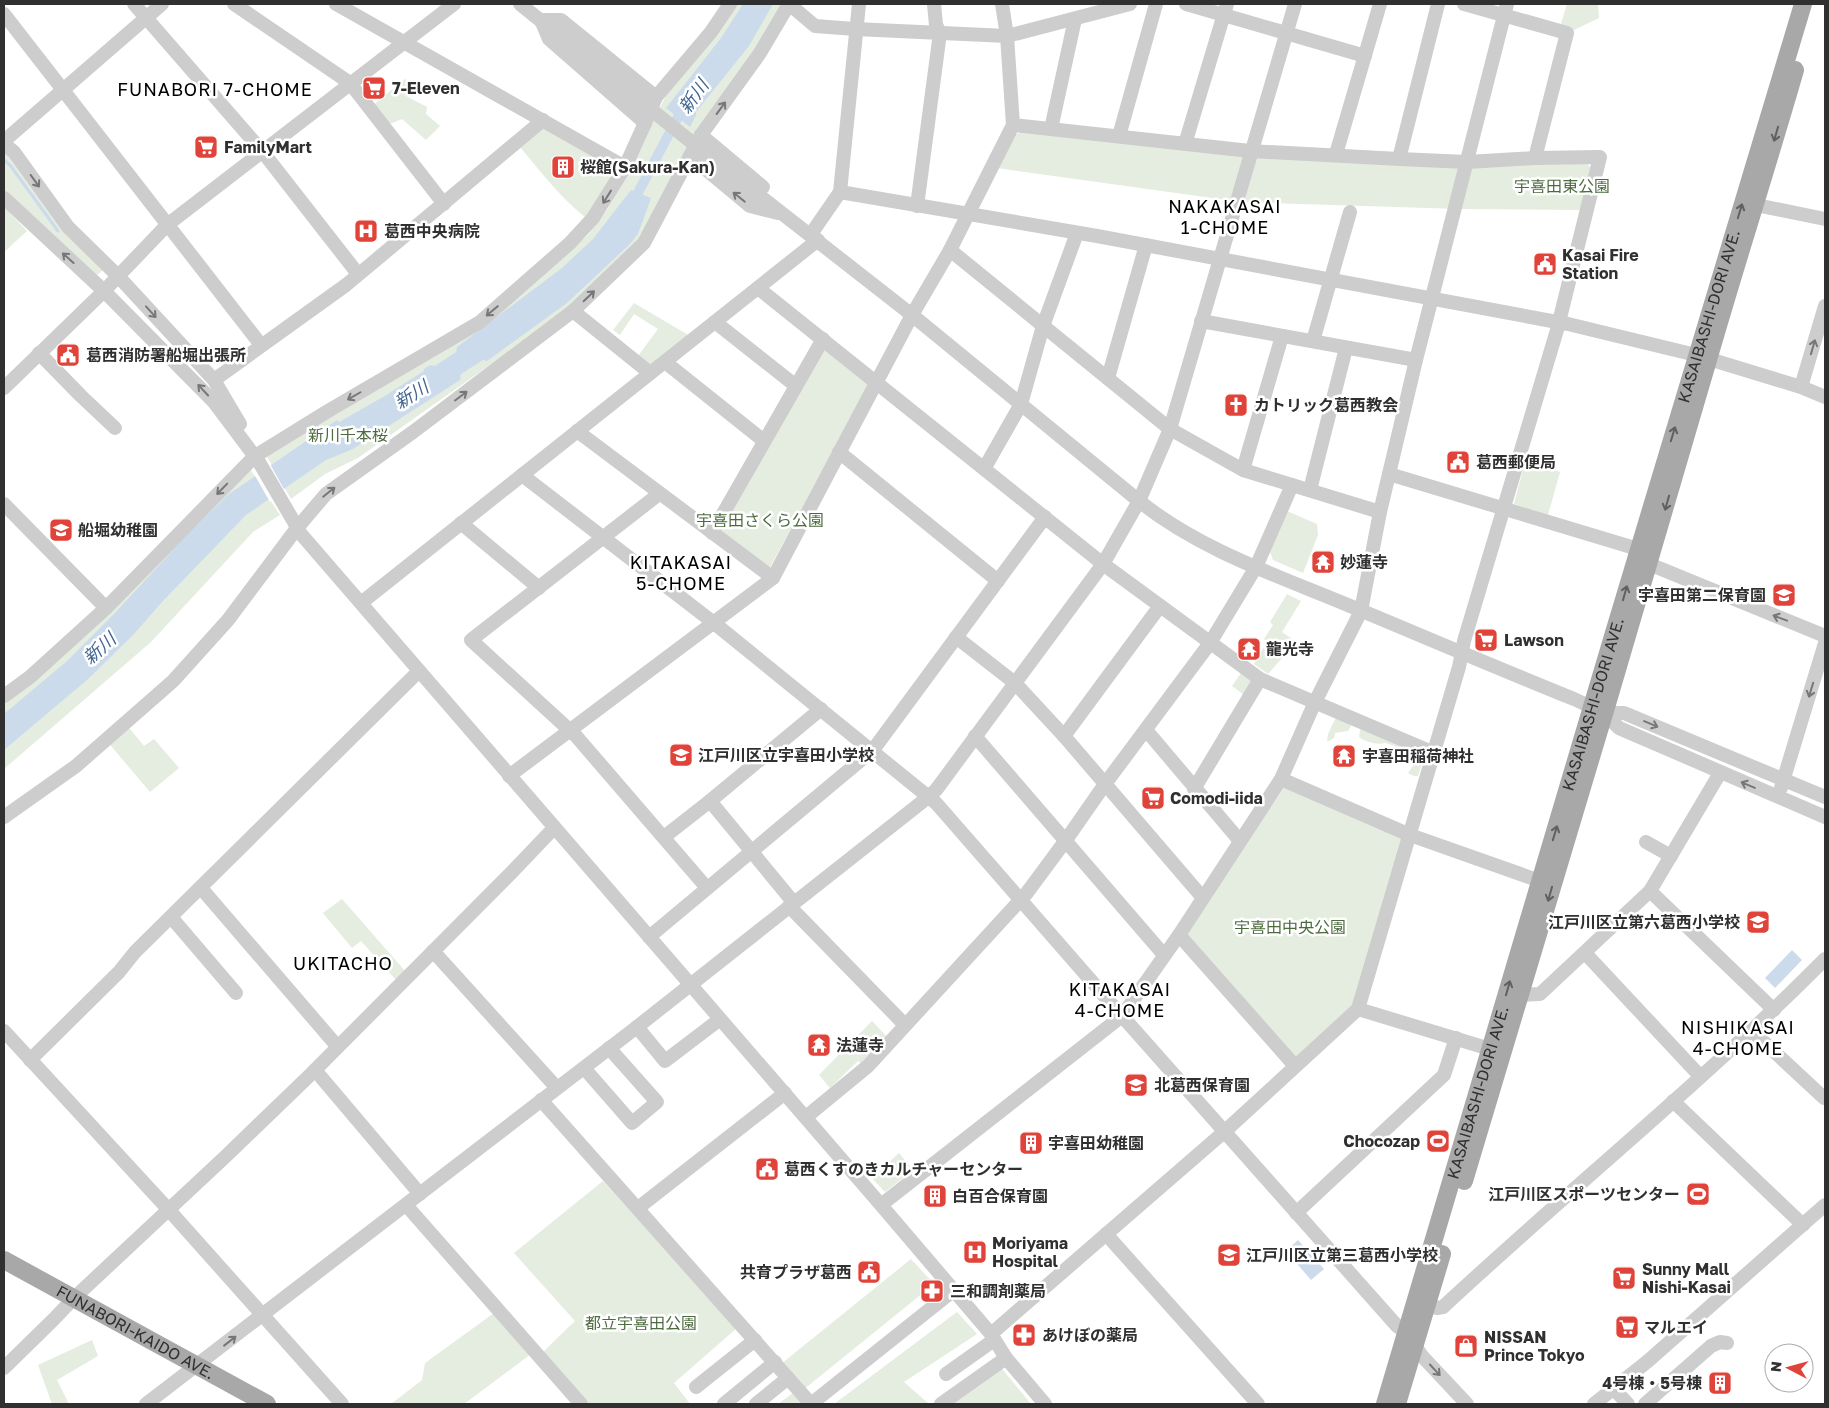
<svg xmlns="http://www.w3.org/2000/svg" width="1829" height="1408" viewBox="0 0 1829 1408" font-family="'Golos Text','Noto Sans JP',sans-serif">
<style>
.green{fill:#e4eddf}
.water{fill:#ccdbec}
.pier{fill:#fff}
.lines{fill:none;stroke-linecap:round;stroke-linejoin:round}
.stream{stroke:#ccdbec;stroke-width:3}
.canal{stroke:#ccdbec;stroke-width:10}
.minor{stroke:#cdcdcd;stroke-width:14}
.major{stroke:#a8a8a8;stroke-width:18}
.minor-bridge{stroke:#cdcdcd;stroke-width:14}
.oneway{stroke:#777}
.oneway2{stroke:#606060}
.labels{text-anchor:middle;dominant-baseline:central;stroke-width:5;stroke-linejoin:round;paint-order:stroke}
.poi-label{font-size:16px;font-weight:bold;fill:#303030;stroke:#fff;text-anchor:start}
.park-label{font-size:16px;fill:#4d6b3e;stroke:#fff}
.street-label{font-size:16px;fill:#303030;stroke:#fff}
.neighbourhood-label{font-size:18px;letter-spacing:1px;fill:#000;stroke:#fff}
.water-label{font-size:18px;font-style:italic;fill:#406691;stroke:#fff}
</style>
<rect width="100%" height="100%" fill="#fff"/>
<g class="green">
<path d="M736 4H785L641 242 569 309 358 458 325 474 291 499 266 455 482 324 587 236 607 210 668 92Z"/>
<path d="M1567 4H1598L1599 18 1572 31 1560 27Z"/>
<path d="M405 79 410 83 405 91 408 97 427 107 426 114 440 126 426 140 402 119 390 124 373 105Z"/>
<path d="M546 126 622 168 590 221C562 200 542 173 519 146Z"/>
<path d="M1024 130 1256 156 1586 161 1591 169 1582 210 1459 209 1241 202 997 168 1015 135Z"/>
<path d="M4 150 104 269 94 278 4 194Z"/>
<path d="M4 207 27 231 4 252Z"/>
<path d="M634 303 690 336 650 367 638 356 658 329 634 314 620 335 613 330Z"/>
<path d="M823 349H826L867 382V389L769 569 720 533Z"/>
<path d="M1525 462 1560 472 1548 515 1514 504Z"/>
<path d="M250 469 280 515 253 532 151 642 4 769V696Z"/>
<path d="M1287 511 1317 524 1318 535 1303 573 1273 560 1270 552Z"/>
<path d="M1287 594 1301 601 1282 632 1294 640 1282 658 1268 674 1254 664 1267 642 1264 639 1273 625 1270 622Z"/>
<path d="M1241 673 1251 680 1252 683 1244 695 1232 686Z"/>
<path d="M1335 719H1338L1350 723 1351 726 1348 731 1335 733 1334 738 1329 741H1327L1328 734Z"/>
<path d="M125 723 144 746 154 739 179 768 150 792 106 740Z"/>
<path d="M1362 729 1419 754 1423 760 1418 776H1414L1408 773 1415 763 1413 759 1398 753 1395 746 1385 743C1377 745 1365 742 1359 737L1360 730Z"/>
<path d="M1286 785 1405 837 1354 1007 1296 1061 1184 935Z"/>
<path d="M342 899 405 971 397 981 361 941 352 948 323 913Z"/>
<path d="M872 1021 887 1037 862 1064 858 1061 830 1088 819 1075Z"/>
<path d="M899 1153 913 1170 885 1192 872 1178Z"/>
<path d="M603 1181 734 1327H738L674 1383 690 1404H574L542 1353 575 1321 514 1253Z"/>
<path d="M911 1259 934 1284 803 1390 806 1404H778L801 1387 781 1364Z"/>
<path d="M957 1312 977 1334 904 1382 929 1404H834Z"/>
<path d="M494 1313 531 1354 464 1404H391L422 1380 425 1363Z"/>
<path d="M92 1340 98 1356 57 1380 69 1404H52L38 1365Z"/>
<path d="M999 1365 1031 1404H945Z"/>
</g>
<g class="water">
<path d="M743 4H773L749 46 696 112V115L690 127 666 108 721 38Z"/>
<path d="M631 190 651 198 638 234 630 244 567 303 487 361 483 360 461 374 460 380 353 449 326 460 246 515 162 602 134 634 87 680 4 750V714L67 661 114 614 184 538 229 494 328 426 337 420 339 422 383 397 424 371V369L430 365 435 366 456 352 457 347 562 268 593 239Z"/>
<path d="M1792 950 1802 960 1775 988 1765 978Z"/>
<path d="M1298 1240 1324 1269 1311 1280 1286 1251Z"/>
</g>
<path class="pier" d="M270 464 285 491 270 502 254 474Z"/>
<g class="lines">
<path class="stream" d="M4 160 10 165 58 231"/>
<path class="canal" d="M632 204 679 115 685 107"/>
<g class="minor">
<path d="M134 4 262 151 358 274"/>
<path d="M234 4 350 83 444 204"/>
<path d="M336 4 625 167"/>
<path d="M520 4 633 95"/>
<path d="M789 4 815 26 855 29 1007 36 1130 4"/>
<path d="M1186 4 1365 56"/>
<path d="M1464 4 1567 33 1535 158"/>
<path d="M4 14 261 345"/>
<path d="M541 20H561L656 97 645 123 549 39Z"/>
<path d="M656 97 711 32 730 4"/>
<path d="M1051 129 1075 19"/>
<path d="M701 135 763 187"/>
<path d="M1119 136 1156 4"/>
<path d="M4 141 162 4"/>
<path d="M4 144 14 152 68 227 118 276 214 380 240 424"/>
<path d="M1185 144 1227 4"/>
<path d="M1336 154 1380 4"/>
<path d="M690 156 750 206 778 213"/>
<path d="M1399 159 1438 4"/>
<path d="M715 161 912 315 1139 501C1199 549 1273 574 1343 603 1420 635 1497 668 1574 699L1604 713 1619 728 1825 817"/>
<path d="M840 192 1097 236 1568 324 1696 355 1801 387 1825 397"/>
<path d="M4 198 104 291 214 402 259 462 301 534 881 1205 991 1334 1006 1358 1045 1404"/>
<path d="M1756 205 1825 219"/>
<path d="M917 206 940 33 936 25 934 4"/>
<path d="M811 234 840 192 859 4"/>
<path d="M950 250 1170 429 1243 470 1380 512"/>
<path d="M758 288 1103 564 1260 679 1434 753"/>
<path d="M573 311 650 373"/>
<path d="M1201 321 1416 360"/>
<path d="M715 322 796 386"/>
<path d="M1313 341 1350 212"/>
<path d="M39 353 81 396 115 428"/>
<path d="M665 362 764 441"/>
<path d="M1108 378 1146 245"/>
<path d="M214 380 346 285 543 120"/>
<path d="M1801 387 1825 306"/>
<path d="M4 388 104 291 167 225 454 4"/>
<path d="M577 431 773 578"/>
<path d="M839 452 998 581"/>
<path d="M984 469 1021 404 1043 326 1077 233"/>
<path d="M1243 470 1282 336"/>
<path d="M1389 474 1638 549"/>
<path d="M522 475 714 623 936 803 1122 1016 1397 1326 1406 1333 1422 1356 1467 1404"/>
<path d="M1310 490 1346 348"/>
<path d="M659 494 471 640 576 736 707 888"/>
<path d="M4 504 106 608"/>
<path d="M461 523 539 588"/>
<path d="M712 533 823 339"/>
<path d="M1649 564 1825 636"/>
<path d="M361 603 818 240"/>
<path d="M956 637 1015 683 1064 736 1203 898"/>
<path d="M4 696 30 677 106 608 255 456 328 411 480 322 570 243 593 218 625 167 645 123"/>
<path d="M1604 713H1624L1825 797"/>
<path d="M1146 730 1240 841"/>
<path d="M975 736 1164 955"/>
<path d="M1064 736 1160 606"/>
<path d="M509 776 773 578 912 315 950 250 1013 125 1007 36 1002 4"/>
<path d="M1281 779 1410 835 1540 881"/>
<path d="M1781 788 1825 643"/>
<path d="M1194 789 1260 679"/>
<path d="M710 801 794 903"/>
<path d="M4 817 76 766 173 681 228 620 297 528 326 494 413 432 573 311 644 243 701 135 760 53 789 4"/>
<path d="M664 837 710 801 821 709"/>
<path d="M1646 842 1671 856"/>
<path d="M201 888 337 1046"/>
<path d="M1650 891 1774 1010"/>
<path d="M789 906 905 1025"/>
<path d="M171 917 236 993"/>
<path d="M1179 935 1295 1066"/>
<path d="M649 937 873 750 1045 517"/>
<path d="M433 951 557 1088"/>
<path d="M1585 953 1700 1076"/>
<path d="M1521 995 1540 994 1650 891 1720 773"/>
<path d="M1358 1009 1490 1049"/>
<path d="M637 1027 665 1061 715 1023"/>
<path d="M4 1031 168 1209 342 1404"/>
<path d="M1752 1031 1824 1098"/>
<path d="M30 1060 119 972 135 952 419 671"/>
<path d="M584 1068 632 1123 657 1102 609 1048"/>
<path d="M315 1070 420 1194"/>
<path d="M541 1100 811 1404"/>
<path d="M1673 1101 1803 1225"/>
<path d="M806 1117 868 1066 1026 894 1066 840 1105 784 1210 643 1256 567 1292 485"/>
<path d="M406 1205 581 1404"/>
<path d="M881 1205 1122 1016 1179 935 1281 779 1315 702 1361 611 1380 512 1416 360 1507 4"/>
<path d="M638 1208 785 1093"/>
<path d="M1296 1213 1444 1075 1456 1038"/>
<path d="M1106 1234 1258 1404"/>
<path d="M1417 1303 1437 1308 1443 1307C1570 1189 1704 1081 1825 959"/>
<path d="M991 1334 1224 1132 1358 1009 1459 667 1464 641 1557 330 1600 157 1535 158 1467 162 1399 159 1250 151 1013 125"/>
<path d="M4 1368 54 1319 74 1298 226 1156 309 1076 511 873 554 828"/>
<path d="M946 1374 994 1340"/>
<path d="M696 1387 755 1340"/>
<path d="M1613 1388 1628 1404"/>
<path d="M146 1404 637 1027 922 802 936 790 1103 564 1139 501 1170 429 1295 4"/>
<path d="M724 1404 775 1362"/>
<path d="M756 1404 788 1378"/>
<path d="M811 1404 954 1290"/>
<path d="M941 1404 1006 1358"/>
<path d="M1594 1404 1648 1361 1825 1205"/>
<path d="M1645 1404 1711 1346 1720 1342 1727 1343"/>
</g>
<g class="major">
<path d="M1464 1181C1547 908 1628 634 1708 360 1736 263 1767 167 1795 70"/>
<path id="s1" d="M4 1260 267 1404"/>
<path id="s2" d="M1385 1404C1524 937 1661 470 1803 4"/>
<path d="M1397 1404 1442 1254"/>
</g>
<path class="minor-bridge" d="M633 95 715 161"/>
</g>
<defs><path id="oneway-shaft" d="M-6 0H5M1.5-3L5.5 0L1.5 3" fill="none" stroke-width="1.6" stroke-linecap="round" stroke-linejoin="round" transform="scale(1.25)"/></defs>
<g class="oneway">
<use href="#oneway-shaft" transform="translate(721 108) rotate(-54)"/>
<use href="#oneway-shaft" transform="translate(35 181) rotate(54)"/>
<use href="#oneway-shaft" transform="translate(607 197) rotate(122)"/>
<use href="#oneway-shaft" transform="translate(739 197) rotate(-141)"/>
<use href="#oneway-shaft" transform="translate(68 258) rotate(-138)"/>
<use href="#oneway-shaft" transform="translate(589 296) rotate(-44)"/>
<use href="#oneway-shaft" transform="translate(492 311) rotate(140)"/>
<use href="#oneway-shaft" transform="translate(151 312) rotate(48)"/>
<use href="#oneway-shaft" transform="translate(1813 347) rotate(-74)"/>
<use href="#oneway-shaft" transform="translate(203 390) rotate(-133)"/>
<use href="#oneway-shaft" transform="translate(354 396) rotate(150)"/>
<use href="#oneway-shaft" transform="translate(461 396) rotate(-37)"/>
<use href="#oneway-shaft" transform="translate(222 489) rotate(134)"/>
<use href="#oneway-shaft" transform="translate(329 492) rotate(-39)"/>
<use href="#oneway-shaft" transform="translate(1780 618) rotate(-159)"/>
<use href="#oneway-shaft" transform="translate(1811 690) rotate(107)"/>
<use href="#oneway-shaft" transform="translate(1651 724) rotate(23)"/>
<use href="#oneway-shaft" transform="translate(1748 785) rotate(-157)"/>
<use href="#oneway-shaft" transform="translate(230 1341) rotate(-38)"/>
<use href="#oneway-shaft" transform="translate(1435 1370) rotate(47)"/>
</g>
<g class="oneway2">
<use href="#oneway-shaft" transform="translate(1776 134) rotate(106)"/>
<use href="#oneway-shaft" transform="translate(1740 211) rotate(-73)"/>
<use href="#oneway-shaft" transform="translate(1673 434) rotate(-73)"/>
<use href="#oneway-shaft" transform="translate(1667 503) rotate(106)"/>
<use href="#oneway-shaft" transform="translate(1625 593) rotate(-74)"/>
<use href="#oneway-shaft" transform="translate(1555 833) rotate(-73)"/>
<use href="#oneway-shaft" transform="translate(1550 894) rotate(106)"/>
<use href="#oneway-shaft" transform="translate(1508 988) rotate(-74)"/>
</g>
<defs>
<g id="supermarket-square" transform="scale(1.25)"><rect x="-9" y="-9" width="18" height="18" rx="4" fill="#e04339" stroke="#fff"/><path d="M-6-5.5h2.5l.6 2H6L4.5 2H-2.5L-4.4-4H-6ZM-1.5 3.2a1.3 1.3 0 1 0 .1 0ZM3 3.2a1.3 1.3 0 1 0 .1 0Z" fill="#fff"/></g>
<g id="building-square" transform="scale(1.25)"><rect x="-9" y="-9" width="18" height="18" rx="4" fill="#e04339" stroke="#fff"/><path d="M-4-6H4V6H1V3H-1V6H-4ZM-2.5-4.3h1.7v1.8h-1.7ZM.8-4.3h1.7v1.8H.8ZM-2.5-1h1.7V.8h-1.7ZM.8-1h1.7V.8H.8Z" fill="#fff"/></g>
<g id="hospital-square" transform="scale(1.25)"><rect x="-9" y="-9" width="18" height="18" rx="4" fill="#e04339" stroke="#fff"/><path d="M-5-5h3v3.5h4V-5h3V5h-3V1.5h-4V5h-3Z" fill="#fff"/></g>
<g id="civic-square" transform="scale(1.25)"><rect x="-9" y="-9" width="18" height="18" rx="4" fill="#e04339" stroke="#fff"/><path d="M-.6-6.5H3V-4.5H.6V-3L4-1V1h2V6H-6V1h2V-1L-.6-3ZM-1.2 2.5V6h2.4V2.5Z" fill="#fff"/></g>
<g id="church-square" transform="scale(1.25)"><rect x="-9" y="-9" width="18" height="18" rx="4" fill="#e04339" stroke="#fff"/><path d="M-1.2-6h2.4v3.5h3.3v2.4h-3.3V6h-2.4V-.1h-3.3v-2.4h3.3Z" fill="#fff"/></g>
<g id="school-square" transform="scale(1.25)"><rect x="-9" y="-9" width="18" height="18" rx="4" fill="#e04339" stroke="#fff"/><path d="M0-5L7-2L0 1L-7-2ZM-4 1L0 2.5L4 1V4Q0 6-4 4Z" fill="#fff"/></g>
<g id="temple-square" transform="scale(1.25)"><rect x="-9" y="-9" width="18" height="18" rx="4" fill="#e04339" stroke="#fff"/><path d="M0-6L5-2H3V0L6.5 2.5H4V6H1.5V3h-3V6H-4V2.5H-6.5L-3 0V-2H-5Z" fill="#fff"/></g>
<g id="stadium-square" transform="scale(1.25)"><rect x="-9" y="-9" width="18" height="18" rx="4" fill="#e04339" stroke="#fff"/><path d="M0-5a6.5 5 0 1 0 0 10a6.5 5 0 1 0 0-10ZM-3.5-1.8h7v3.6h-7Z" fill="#fff"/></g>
<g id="pharmacy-square" transform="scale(1.25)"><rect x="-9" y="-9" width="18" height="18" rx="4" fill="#e04339" stroke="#fff"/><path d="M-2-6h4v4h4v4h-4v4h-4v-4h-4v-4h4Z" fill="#fff"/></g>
<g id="shop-square" transform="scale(1.25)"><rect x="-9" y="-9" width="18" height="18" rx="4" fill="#e04339" stroke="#fff"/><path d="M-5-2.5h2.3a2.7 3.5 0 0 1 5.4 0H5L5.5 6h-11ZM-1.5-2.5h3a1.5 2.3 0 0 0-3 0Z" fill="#fff"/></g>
</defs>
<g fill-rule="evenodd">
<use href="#supermarket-square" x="374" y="88"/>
<use href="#supermarket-square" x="206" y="147"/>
<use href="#building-square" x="563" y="167"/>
<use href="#hospital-square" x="366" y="231"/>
<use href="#civic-square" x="1545" y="264"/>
<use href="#civic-square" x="68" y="355"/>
<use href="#church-square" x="1236" y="405"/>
<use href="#civic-square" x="1458" y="462"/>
<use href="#school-square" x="61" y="530"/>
<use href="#temple-square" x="1323" y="562"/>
<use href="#school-square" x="1784" y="595"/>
<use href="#supermarket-square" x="1486" y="640"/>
<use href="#temple-square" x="1249" y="649"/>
<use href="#school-square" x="681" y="755"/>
<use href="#temple-square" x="1344" y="756"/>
<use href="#supermarket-square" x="1153" y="798"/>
<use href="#school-square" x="1758" y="922"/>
<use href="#temple-square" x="819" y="1045"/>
<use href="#school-square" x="1136" y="1085"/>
<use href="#stadium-square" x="1438" y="1141"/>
<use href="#building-square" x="1031" y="1143"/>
<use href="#civic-square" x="767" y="1169"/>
<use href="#stadium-square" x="1698" y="1194"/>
<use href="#building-square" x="935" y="1196"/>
<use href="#hospital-square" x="975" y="1252"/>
<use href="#school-square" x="1229" y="1255"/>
<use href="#civic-square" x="869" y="1272"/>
<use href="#supermarket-square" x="1624" y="1278"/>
<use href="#pharmacy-square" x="932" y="1291"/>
<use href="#supermarket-square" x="1627" y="1327"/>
<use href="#pharmacy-square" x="1024" y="1335"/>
<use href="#shop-square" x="1466" y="1346"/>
<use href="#building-square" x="1720" y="1383"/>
</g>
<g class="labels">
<g class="poi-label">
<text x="392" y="88">7-Eleven</text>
<text x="224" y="147">FamilyMart</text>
<text x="580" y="167">桜館(Sakura-Kan)</text>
<text x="384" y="231">葛西中央病院</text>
<text x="1562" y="255">Kasai Fire<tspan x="1562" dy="18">Station</tspan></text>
<text x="86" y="355">葛西消防署船堀出張所</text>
<text x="1254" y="405">カトリック葛西教会</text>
<text x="1476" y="462">葛西郵便局</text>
<text x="78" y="530">船堀幼稚園</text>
<text x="1340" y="562">妙蓮寺</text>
<text x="1766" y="595" text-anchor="end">宇喜田第二保育園</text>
<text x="1504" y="640">Lawson</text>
<text x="1266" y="649">龍光寺</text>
<text x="698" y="755">江戸川区立宇喜田小学校</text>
<text x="1362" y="756">宇喜田稲荷神社</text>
<text x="1170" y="798">Comodi-iida</text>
<text x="1740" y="922" text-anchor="end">江戸川区立第六葛西小学校</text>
<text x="836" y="1045">法蓮寺</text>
<text x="1154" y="1085">北葛西保育園</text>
<text x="1420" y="1141" text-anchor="end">Chocozap</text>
<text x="1048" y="1143">宇喜田幼稚園</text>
<text x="784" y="1169">葛西くすのきカルチャーセンター</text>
<text x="1680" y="1194" text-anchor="end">江戸川区スポーツセンター</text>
<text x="952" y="1196">白百合保育園</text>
<text x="992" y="1243">Moriyama<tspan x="992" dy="18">Hospital</tspan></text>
<text x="1246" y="1255">江戸川区立第三葛西小学校</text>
<text x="1642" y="1269">Sunny Mall<tspan x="1642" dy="18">Nishi-Kasai</tspan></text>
<text x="852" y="1272" text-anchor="end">共育プラザ葛西</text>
<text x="950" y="1291">三和調剤薬局</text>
<text x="1644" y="1327">マルエイ</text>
<text x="1042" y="1335">あけぼの薬局</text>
<text x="1484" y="1337">NISSAN<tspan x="1484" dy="18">Prince Tokyo</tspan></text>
<text x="1702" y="1383" text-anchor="end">4号棟・5号棟</text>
</g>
<g class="park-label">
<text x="1562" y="186">宇喜田東公園</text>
<text x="348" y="435">新川千本桜</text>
<text x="760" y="520">宇喜田さくら公園</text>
<text x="1290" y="927">宇喜田中央公園</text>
<text x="641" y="1323">都立宇喜田公園</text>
</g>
<g class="street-label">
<text stroke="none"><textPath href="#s2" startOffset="1135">KASAIBASHI-DORI AVE.</textPath></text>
<text stroke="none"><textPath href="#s2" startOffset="730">KASAIBASHI-DORI AVE.</textPath></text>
<text stroke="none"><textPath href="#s2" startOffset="325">KASAIBASHI-DORI AVE.</textPath></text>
<text stroke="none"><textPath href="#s1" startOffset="150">FUNABORI-KAIDO AVE.</textPath></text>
</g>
<g class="neighbourhood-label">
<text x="215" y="89">FUNABORI 7-CHOME</text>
<text x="1225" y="206">NAKAKASAI<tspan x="1225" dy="21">1-CHOME</tspan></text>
<text x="681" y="562">KITAKASAI<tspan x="681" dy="21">5-CHOME</tspan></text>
<text x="343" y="963">UKITACHO</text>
<text x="1120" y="989">KITAKASAI<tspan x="1120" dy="21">4-CHOME</tspan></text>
<text x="1738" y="1027">NISHIKASAI<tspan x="1738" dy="21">4-CHOME</tspan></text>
</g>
<g class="water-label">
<text transform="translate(693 96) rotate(-54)">新川</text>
<text transform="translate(411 394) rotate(-32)">新川</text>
<text transform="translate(99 648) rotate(-42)">新川</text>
</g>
</g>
<rect width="1829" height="1408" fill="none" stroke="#303030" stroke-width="10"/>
<g transform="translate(1789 1368) rotate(276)"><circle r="24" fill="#ffffff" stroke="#acacac"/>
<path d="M0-4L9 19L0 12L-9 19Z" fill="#e04339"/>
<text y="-8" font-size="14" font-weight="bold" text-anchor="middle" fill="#303030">N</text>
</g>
</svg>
